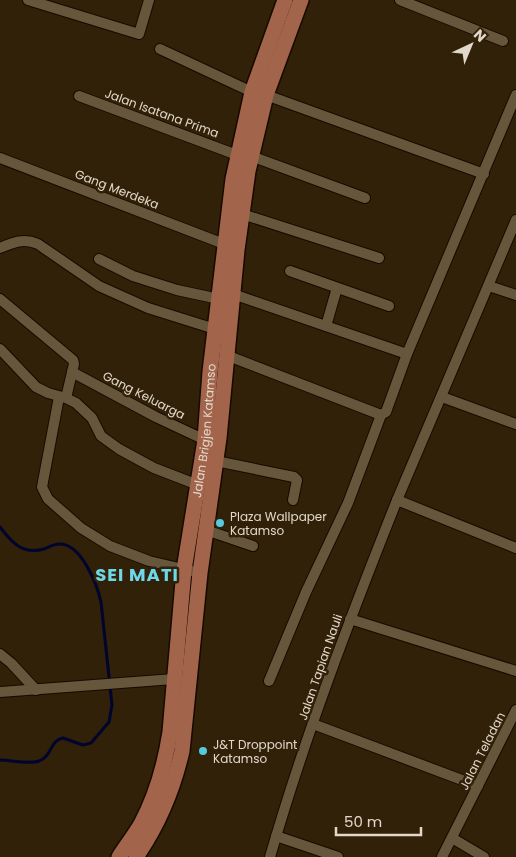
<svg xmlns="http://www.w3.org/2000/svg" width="516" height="857" viewBox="0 0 516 857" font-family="Poppins,sans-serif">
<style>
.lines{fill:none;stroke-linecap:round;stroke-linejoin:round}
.stream{stroke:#00042e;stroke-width:3}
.street-casing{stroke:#170a00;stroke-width:12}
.primary-casing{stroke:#170a00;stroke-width:18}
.street{stroke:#66563c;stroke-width:10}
.primary{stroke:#a3644c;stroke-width:15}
.poi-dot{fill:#55cadf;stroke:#302108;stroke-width:2}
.labels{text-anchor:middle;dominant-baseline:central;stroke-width:5;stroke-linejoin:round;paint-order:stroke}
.street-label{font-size:12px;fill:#e2d8ca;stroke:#302108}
.poi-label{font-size:12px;fill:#e2d8ca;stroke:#302108;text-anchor:start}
.district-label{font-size:18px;font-weight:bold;letter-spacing:1px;fill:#6fd7ea;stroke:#302108}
</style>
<rect width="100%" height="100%" fill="#302108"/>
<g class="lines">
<path class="stream" d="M0 527C12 543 23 555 44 549 49 547 54 544 59 544 81 543 97 584 101 602L112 705 109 722 91 743 83 745 63 738C49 741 52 757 39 761 28 765 12 760 0 760"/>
<g class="street-casing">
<g id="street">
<path d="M28 0 139 34 149 0"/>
<path d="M400 0 503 41"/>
<path d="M160 49 252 92"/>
<path d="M266 95 484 174"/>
<path d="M79 96 237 155"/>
<path d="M251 156 365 198"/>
<path d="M0 158 224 244"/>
<path d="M242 214 379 258"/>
<path d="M0 248C14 242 24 238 38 244L99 286 148 308 215 329"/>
<path d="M99 259 133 276 177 290 219 299"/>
<path d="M290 271 389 306"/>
<path d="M489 286 516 295"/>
<path d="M233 294 407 354"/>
<path d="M0 299 73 360 74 364 66 398"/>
<path d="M326 326 337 288"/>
<path d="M0 349 36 387 48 393 66 398 76 403 92 418 101 436 119 449 154 468 198 485"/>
<path d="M226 355 381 415"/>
<path d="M72 372 156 417 205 440"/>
<path d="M59 397 42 487 48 499 81 528 110 546 149 561 200 573"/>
<path d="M442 397 516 424"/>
<path d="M216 461 294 477 297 480 293 500"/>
<path d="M397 500 516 220"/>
<path d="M206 530 253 546"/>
<path d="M350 619 516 671"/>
<path d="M0 654 11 663 36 690"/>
<path d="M269 681 306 592 348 503 381 415 386 412 407 354 516 95"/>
<path d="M0 692 174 679"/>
<path d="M313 724 478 786"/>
<path d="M276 836 338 857"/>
<path d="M452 838 484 857"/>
<path d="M270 857C305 736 350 618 397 500L516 548"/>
<path d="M442 857 516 710"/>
</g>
</g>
<g class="primary-casing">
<g id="primary">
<path id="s1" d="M119 857C126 846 134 836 141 824 156 796 165 764 170 732L184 570 205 440 210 372 233 179 252 92 285 0"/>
<path d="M136 857C159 824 173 790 182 751L200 573 219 438 237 250 248 171 266 95 301 0"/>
</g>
</g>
<use href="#street" class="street"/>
<use href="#primary" class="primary"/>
</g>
<g class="poi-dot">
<circle cx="220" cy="523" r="5"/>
<circle cx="203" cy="751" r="5"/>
</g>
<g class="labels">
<g class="street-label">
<text transform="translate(162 113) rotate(20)">Jalan Isatana Prima</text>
<text transform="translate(117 189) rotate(21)">Gang Merdeka</text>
<text transform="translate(144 395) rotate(27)">Gang Keluarga</text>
<text stroke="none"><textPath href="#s1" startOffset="440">Jalan Brigjen Katamso</textPath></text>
<text transform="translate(320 667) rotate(-71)">Jalan Tapian Nauli</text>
<text transform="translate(482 751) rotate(-63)">Jalan Teladan</text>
</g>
<g class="poi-label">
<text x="230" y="516">Plaza Wallpaper<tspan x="230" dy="14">Katamso</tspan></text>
<text x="213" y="744">J&amp;T Droppoint<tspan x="213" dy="14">Katamso</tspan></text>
</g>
<g class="district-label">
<text x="137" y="574">SEI MATI</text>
</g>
</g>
<g transform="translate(471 45) rotate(44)" stroke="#302108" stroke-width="4" paint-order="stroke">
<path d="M0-4L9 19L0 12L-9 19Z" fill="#e2d8ca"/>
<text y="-8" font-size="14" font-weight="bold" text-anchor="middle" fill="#e2d8ca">N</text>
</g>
<path d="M336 827v8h85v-8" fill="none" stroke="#e2d8ca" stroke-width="2.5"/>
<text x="344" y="827" font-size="15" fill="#e2d8ca" stroke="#302108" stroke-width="4" paint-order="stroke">50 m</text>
</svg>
